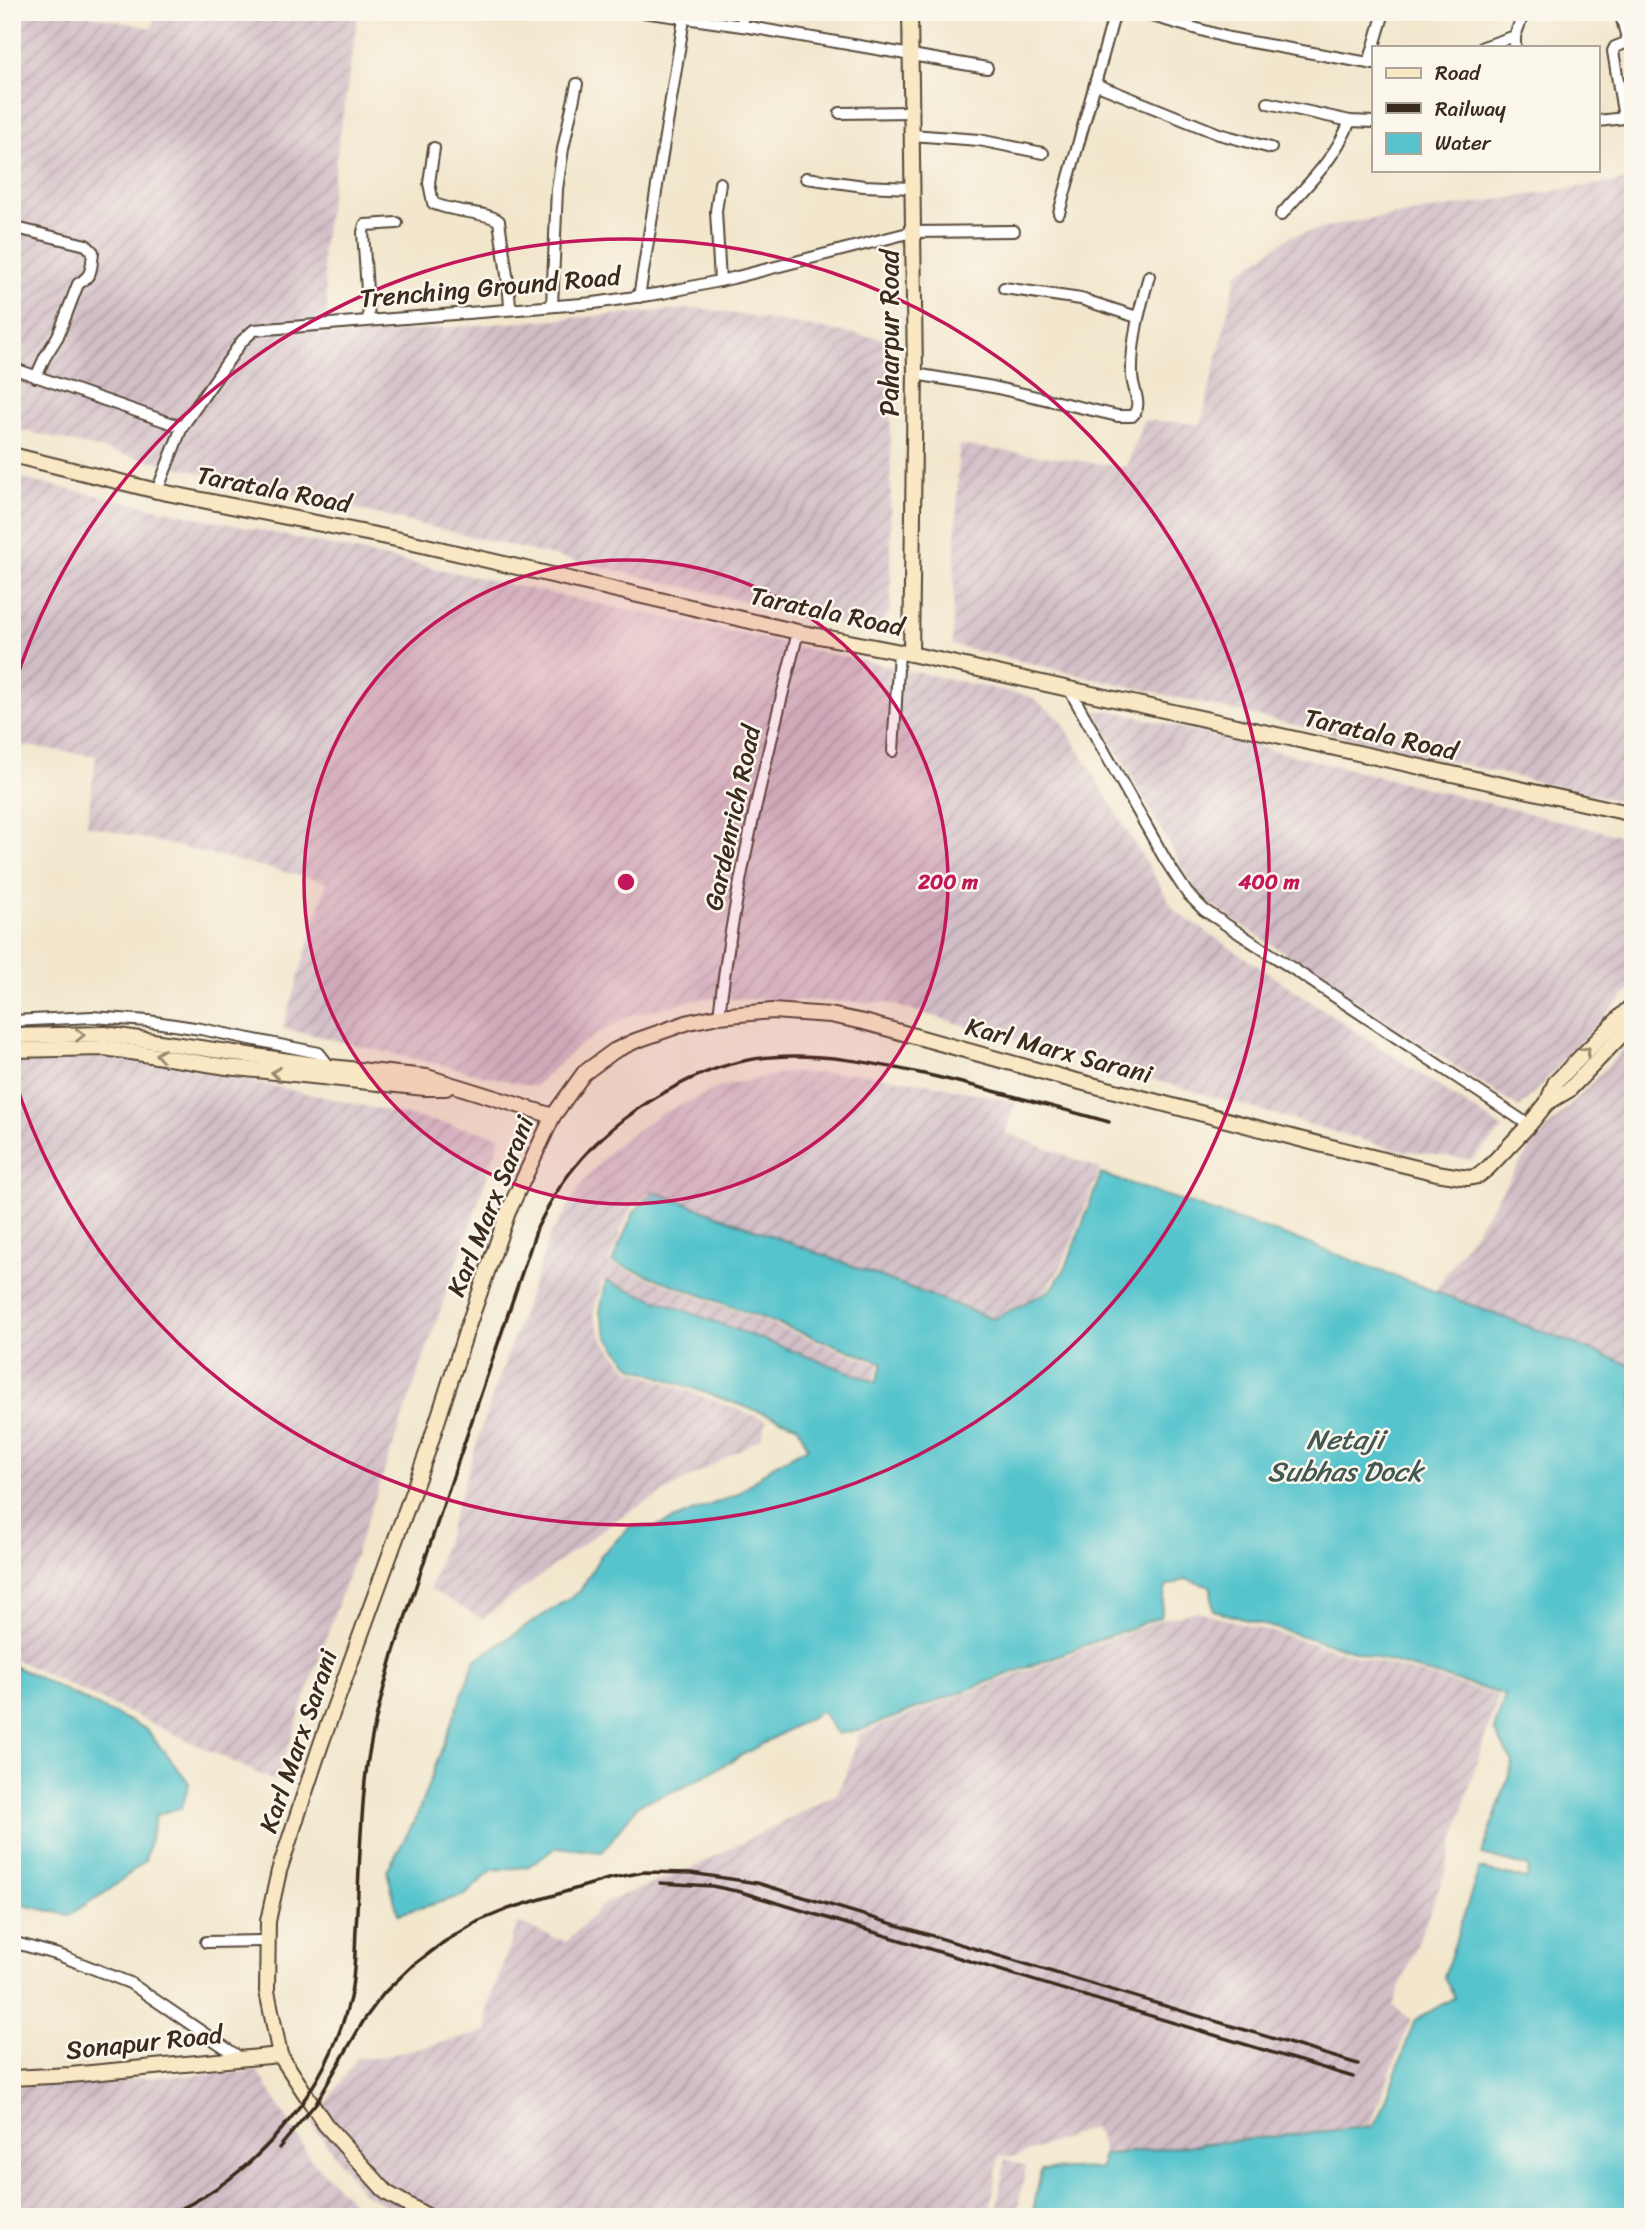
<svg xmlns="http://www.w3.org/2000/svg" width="1645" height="2229" viewBox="0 0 1645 2229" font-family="Sriracha,sans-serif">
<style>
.industrial{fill:url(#industrial-furrows)}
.water{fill:#57c4cd;stroke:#497776;stroke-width:2}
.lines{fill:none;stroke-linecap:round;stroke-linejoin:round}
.street-casing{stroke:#564638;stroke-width:14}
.secondary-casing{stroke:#564638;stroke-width:18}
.street{stroke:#fff;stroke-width:10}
.secondary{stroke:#fae7c3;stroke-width:14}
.rail{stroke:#3b2a1e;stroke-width:3.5}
.oneway{stroke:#9a8870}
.ring{fill:none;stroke:#c2185b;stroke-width:3.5}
.labels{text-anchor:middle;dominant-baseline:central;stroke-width:5;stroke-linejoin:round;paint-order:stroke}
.street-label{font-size:26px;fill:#3b2a1e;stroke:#fbf7ec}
.water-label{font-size:28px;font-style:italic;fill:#435853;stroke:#fbf7ec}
.centre{fill:#c2185b;stroke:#fbf7ec;stroke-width:3.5}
.ring-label{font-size:21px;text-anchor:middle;font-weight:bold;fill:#c2185b;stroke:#fbf7ec;stroke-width:5;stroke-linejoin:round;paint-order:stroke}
</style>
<defs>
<pattern id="industrial-furrows" width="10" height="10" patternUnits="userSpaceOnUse" patternTransform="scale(1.75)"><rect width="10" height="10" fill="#d2bdc6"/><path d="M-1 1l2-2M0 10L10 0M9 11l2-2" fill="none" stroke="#ac9aa0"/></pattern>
</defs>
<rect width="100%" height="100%" fill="#fbf7ec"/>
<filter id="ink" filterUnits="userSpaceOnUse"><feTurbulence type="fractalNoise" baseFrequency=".0143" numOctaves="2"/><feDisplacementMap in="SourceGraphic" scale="14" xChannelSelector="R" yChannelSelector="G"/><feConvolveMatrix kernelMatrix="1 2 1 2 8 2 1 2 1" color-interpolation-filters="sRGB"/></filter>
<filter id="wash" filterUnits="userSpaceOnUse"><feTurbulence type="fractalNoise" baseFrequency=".00686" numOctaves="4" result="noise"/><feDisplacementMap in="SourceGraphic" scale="28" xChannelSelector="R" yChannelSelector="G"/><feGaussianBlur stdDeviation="1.57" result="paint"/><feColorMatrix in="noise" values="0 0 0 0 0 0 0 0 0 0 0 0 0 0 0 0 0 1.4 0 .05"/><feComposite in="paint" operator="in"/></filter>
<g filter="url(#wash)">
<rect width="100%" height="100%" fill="#f2e7cd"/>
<g class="industrial">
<path d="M17 12H73L152 28 157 12H345L358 16 322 252 330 337 699 308 890 340 891 609 875 632 12 428V25Z"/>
<path d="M1633 179V804L952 645 959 445 1126 467 1144 420 1201 424 1237 274 1291 236 1346 223Z"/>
<path d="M12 477 1032 697 1061 720 1175 911 1503 1129 1472 1160 1394 1149 887 1003 703 998 629 1016 581 1044 534 1087 283 1028 327 882 87 825 96 756 12 744Z"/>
<path d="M1095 711H1113L1633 839V986L1519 1108 1198 896Z"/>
<path d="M1633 1039V1366L1434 1292 1534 1143Z"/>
<path d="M131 1055 501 1136 276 1782 12 1658V1062Z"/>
<path d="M783 1073H860L937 1085 1016 1102 1005 1132 1100 1169 1062 1265 1047 1290 990 1319 649 1192 629 1212 608 1263 879 1365 873 1380 602 1281 593 1314 603 1339 628 1369 767 1420 761 1438 618 1518 482 1619 430 1589 484 1420 550 1236 583 1182 613 1147 660 1114 723 1086Z"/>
<path d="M1197 1611 1499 1696 1473 1774 1446 1870 1393 2006 1411 2019 1370 2125 1102 2154 1100 2139 1093 2127 1015 2157 999 2156 989 2217H410L363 2194 312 2124 357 2058H376L488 2032 487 2009 518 1923 566 1942 606 1902 694 1867 837 1794 849 1767 859 1734 1163 1619Z"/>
<path d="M258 2071 311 2159 367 2217H12V2086Z"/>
<path d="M1005 2159 1026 2166 1016 2217H995Z"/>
</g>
<g class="water">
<path d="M1101 1174 1301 1241 1633 1366V2217H1032L1041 2170 1101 2168 1102 2155 1373 2126 1381 2113 1415 2020 1455 1997 1444 1977 1479 1869 1527 1879 1529 1867 1482 1855 1513 1763 1494 1730 1505 1695 1213 1610 1211 1587 1186 1579 1166 1587 1160 1617 860 1730 836 1734 822 1711 684 1787 639 1804 602 1852 557 1847 527 1867 492 1870 465 1895 398 1914 387 1871 416 1818 475 1660 580 1591 601 1555 631 1526 655 1527 738 1494 771 1467 808 1447 797 1425 632 1367 608 1337 600 1313 606 1281 876 1382 883 1363 612 1262 634 1212 653 1191 993 1319 1051 1290 1066 1267Z"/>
<path d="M12 1665 146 1729 189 1783 182 1807 156 1815 145 1861 109 1890 69 1915 12 1903Z"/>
</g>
</g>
<g filter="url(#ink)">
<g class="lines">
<g class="street-casing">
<g id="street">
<path d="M643 12 749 27 987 68"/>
<path d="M1138 12 1229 38 1374 64"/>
<path d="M1620 12 1628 42 1615 47 1613 51 1624 118"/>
<path d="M742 26 743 12"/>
<path d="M1483 47 1515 36"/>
<path d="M1515 47V36L1524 12"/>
<path d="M1369 63 1384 12"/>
<path d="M1095 84 1219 134 1271 148"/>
<path d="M1268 103 1350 121 1374 122"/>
<path d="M840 113 911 112"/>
<path d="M1598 121 1633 117"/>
<path d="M911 135 979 140 1043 153"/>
<path d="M434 148 429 183 433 203C450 212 489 212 499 221 503 251 509 278 510 309"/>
<path d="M806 178 864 186 912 188"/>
<path d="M720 183 716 211 720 281"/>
<path d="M1059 213 1115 12"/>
<path d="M1281 215C1308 183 1334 161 1350 121"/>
<path d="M12 227 86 245 93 252C91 269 93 275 78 284L58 336 45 357 36 377"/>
<path d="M1004 288 1081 299 1137 317"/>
<path d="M639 297 684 19"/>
<path d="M552 306 557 189 563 149 577 84"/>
<path d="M369 320 363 232 365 225 397 223"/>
<path d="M12 368 182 427"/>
<path d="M915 374 993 387 1118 416H1132C1144 405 1132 389 1132 375 1131 341 1140 308 1149 276"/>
<path d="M157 491 182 427 242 341 254 330 594 303 663 293 733 278 912 232 1014 231"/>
<path d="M1069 689 1166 861 1187 893 1204 910 1529 1125"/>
<path d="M893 751 899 652"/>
<path d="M719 1016C734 886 766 758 798 632"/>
<path d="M12 1021 92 1017 148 1021 201 1029 319 1053 330 1067"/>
<path d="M12 1942 59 1955 130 1983 239 2057"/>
<path d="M206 1942 266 1941"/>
</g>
</g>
<g class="secondary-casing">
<g id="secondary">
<path d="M910 12 915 374 911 654"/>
<path d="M12 455 157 491 396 539 798 632 911 654 1633 814"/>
<path d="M12 1036 105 1034 330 1067 427 1077 553 1116"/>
<path d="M12 1050 105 1048 227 1067 425 1088H446"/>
<path d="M1547 1103 1569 1090 1633 1023"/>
<path d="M12 2078 70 2075 280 2055"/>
<path d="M429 2217 387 2193 325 2124 280 2055 267 1991 268 1921 279 1871 321 1744 428 1450 467 1329 508 1212 553 1116 584 1073 614 1051 635 1041 689 1022 719 1016 772 1011 830 1015 864 1022 1069 1079 1315 1143 1437 1173 1468 1178 1478 1176 1488 1168 1529 1125 1547 1103 1555 1083 1633 1004"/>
</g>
</g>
<use href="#street" class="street"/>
<use href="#secondary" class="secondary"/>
<g class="rail">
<path d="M660 1883 712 1886 741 1892 1353 2077"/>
<path d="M279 2148 316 2103 364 2020 384 1993 411 1967 444 1942 479 1921 508 1909 608 1879 644 1872 691 1873 757 1883 1358 2064"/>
<path d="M163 2217C254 2179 326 2094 350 1998 355 1976 355 1952 356 1929 359 1880 360 1830 365 1781 370 1736 382 1694 394 1651L537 1228C548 1207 558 1187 573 1169 617 1113 700 1062 771 1057 823 1053 874 1063 924 1074 986 1088 1047 1105 1109 1122"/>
</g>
</g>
<defs><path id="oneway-chevron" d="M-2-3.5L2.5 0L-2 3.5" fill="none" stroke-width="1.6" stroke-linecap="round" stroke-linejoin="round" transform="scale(1.75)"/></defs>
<g class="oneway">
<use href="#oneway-chevron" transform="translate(80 1035) rotate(-1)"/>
<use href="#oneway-chevron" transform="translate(1586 1051) rotate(-46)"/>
<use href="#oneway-chevron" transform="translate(160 1055) rotate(-171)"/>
<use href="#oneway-chevron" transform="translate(276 1073) rotate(-174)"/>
</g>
</g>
<circle cx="626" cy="882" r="322" fill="#c2185b" fill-opacity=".12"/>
<g class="ring">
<circle cx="626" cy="882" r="322"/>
<path d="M13 689A643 643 0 1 1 13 1075"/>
</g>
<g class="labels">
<g class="street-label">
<text transform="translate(490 287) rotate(-5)">Trenching Ground Road</text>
<text transform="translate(889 333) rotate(-90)">Paharpur Road</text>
<text transform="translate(274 489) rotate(11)">Taratala Road</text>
<text transform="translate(827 611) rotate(12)">Taratala Road</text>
<text transform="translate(1381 734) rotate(13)">Taratala Road</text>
<text transform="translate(732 818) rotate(-78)">Gardenrich Road</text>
<text transform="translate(1059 1050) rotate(15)">Karl Marx Sarani</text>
<text transform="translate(490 1206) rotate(-68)">Karl Marx Sarani</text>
<text transform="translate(298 1741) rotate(-71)">Karl Marx Sarani</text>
<text transform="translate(144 2042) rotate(-6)">Sonapur Road</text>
</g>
<g class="water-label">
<text x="1345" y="1439">Netaji<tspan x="1345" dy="32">Subhas Dock</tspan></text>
</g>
</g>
<circle cx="626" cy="882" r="10" class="centre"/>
<g class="ring-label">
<text x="948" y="889">200 m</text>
<text x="1269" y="889">400 m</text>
</g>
<rect width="1645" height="2229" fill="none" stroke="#fbf7ec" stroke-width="42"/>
<rect x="1372" y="46" width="228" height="126" fill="#fbf7ec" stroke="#aea59a" stroke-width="2"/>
<rect x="1386" y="68" width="35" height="10" fill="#fae7c3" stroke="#aea59a" stroke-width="2"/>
<text x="1435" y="80" font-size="21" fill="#3b2a1e">Road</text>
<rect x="1386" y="103" width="35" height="10" fill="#3b2a1e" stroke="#aea59a" stroke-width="2"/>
<text x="1435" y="116" font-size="21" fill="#3b2a1e">Railway</text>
<rect x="1386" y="133" width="35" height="21" fill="#57c4cd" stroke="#aea59a" stroke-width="2"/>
<text x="1435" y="150" font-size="21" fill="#3b2a1e">Water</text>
</svg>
